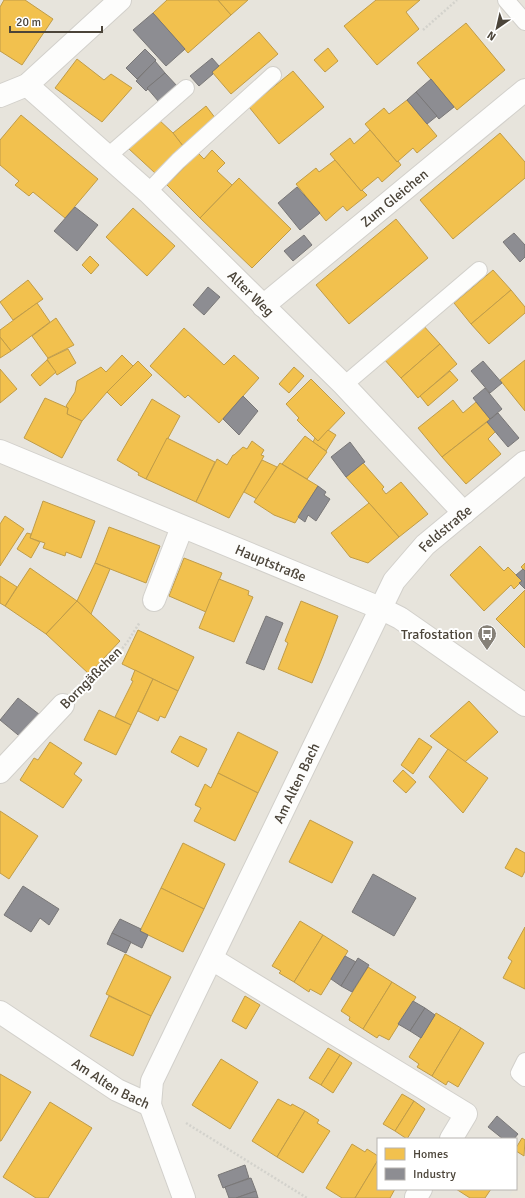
<svg xmlns="http://www.w3.org/2000/svg" width="525" height="1198" viewBox="0 0 525 1198" font-family="Signika,sans-serif">
<style>
.residential{fill:#e7e4dc;fill-rule:evenodd}
.education{fill:#eae5da}
.homes{fill:#f2c14e;stroke:#c09c48}
.industry{fill:#8d8d92;stroke:#797777}
.lines{fill:none;stroke-linecap:round;stroke-linejoin:round}
.service-casing{stroke:#d2d0cb;stroke-width:18}
.minor-casing{stroke:#d2d0cb;stroke-width:24}
.tertiary-casing{stroke:#d2d0cb;stroke-width:24}
.path{stroke:#d3d2cc;stroke-width:2.5;stroke-dasharray:2 2;stroke-linecap:butt}
.service{stroke:#fdfdfc;stroke-width:16}
.minor{stroke:#fdfdfc;stroke-width:22}
.tertiary{stroke:#fdfdfc;stroke-width:22}
.labels{text-anchor:middle;dominant-baseline:central;stroke-width:4;stroke-linejoin:round;paint-order:stroke}
.street-label{font-size:14px;fill:#4b4439;stroke:#fff}
.poi-label{font-size:14px;fill:#4b4439;stroke:#fff;text-anchor:end}
</style>
<rect width="100%" height="100%" fill="#f4f2ee"/>
<path class="residential" d="M0 0H525V1198H0ZM378 1139H516V1189H378Z"/>
<path class="education" d="M525 1163V1198H509L513 1189H516V1183Z"/>
<g class="homes">
<path d="M4 0H25L53 19 22 65 0 51V7Z"/>
<path d="M167 0H218L231 15 188 53 153 13Z"/>
<path d="M218 0H248L231 15Z"/>
<path d="M376 0H420L406 12 419 29 377 65 344 26Z"/>
<path d="M466 23 505 70 457 110 417 63Z"/>
<path d="M259 32 278 54 231 94 212 72Z"/>
<path d="M328 48 338 61 325 72 314 60Z"/>
<path d="M77 59 104 80 111 74 132 88 102 122 55 88Z"/>
<path d="M293 71 324 107 279 144 249 107Z"/>
<path d="M407 100 437 136 417 153 413 148 397 162 365 124 384 108 389 114Z"/>
<path d="M206 106 216 119 183 146 173 133Z"/>
<path d="M21 115 98 179 65 218 33 192 29 196 15 185 19 181 0 165V140Z"/>
<path d="M158 119 173 133 183 146 155 173 129 149Z"/>
<path d="M370 130 397 162 398 161 401 165 382 182 378 177 361 191 330 154 350 138 354 144Z"/>
<path d="M500 133 525 162V178L453 239 420 200Z"/>
<path d="M212 150 225 163 217 171 232 185 200 218 167 185 198 153 204 159Z"/>
<path d="M335 160 361 191 362 190 367 195 347 211 343 206 326 221 296 184 316 168 319 172Z"/>
<path d="M239 178 291 229 252 268 200 218Z"/>
<path d="M133 208 175 246 147 276 106 237Z"/>
<path d="M396 219 428 258 349 324 316 285Z"/>
<path d="M90 256 99 265 91 274 82 265Z"/>
<path d="M493 270 511 290 471 324 454 303Z"/>
<path d="M28 280 43 299 13 320 0 302Z"/>
<path d="M511 290 525 307V313L489 344 471 324Z"/>
<path d="M37 303 50 322 11 351 0 337V330Z"/>
<path d="M56 318 74 345 48 358 32 336Z"/>
<path d="M422 324 440 344 401 378 383 358Z"/>
<path d="M184 328 224 365 234 355 259 378 219 423 188 395 185 398 150 366Z"/>
<path d="M0 337 11 351 0 358Z"/>
<path d="M440 344 457 364 418 398 401 378Z"/>
<path d="M68 349 76 363 57 375 47 359Z"/>
<path d="M122 355 133 366 107 392 82 421 67 414 68 408 66 406 75 392 77 381 101 367 106 372Z"/>
<path d="M47 360 56 372 40 386 31 375Z"/>
<path d="M525 360V411L500 380Z"/>
<path d="M138 361 152 375 121 406 107 392Z"/>
<path d="M294 367 304 376 289 393 279 384Z"/>
<path d="M0 369 17 389 0 403Z"/>
<path d="M450 371 458 380 428 406 420 396Z"/>
<path d="M311 379 345 413 318 441 297 420 299 418 286 404Z"/>
<path d="M45 398 68 408 67 414 82 421 62 458 24 438Z"/>
<path d="M152 399 180 416 146 479 138 475 139 473 117 460Z"/>
<path d="M453 400 463 413 476 402 490 419 442 457 418 428Z"/>
<path d="M487 422 496 431 488 439 501 454 466 484 442 457Z"/>
<path d="M328 430 336 435 326 451 313 442 315 438 318 441Z"/>
<path d="M305 436 327 452 307 479 282 464Z"/>
<path d="M167 438 215 462 196 502 146 479Z"/>
<path d="M252 441 264 450 261 455 264 456 229 518 196 502 217 459 227 465 233 455H234L243 447 247 449Z"/>
<path d="M262 460 277 467 257 499 244 492Z"/>
<path d="M280 463 318 486 295 523 274 515 254 502Z"/>
<path d="M363 463 384 487 382 489 386 494 401 482 428 514 399 537 346 477Z"/>
<path d="M43 501 95 521 81 558 66 552 65 556 43 548 45 543 30 538Z"/>
<path d="M369 503 399 537 368 563 350 557 331 533Z"/>
<path d="M5 516 24 529 0 566V524Z"/>
<path d="M109 527 160 546 146 583 95 563Z"/>
<path d="M27 533 31 534 30 538 40 542 31 558 17 549Z"/>
<path d="M480 546 504 571 508 567 522 581 514 589 511 585 484 611 450 575Z"/>
<path d="M184 558 222 573 206 612 169 596Z"/>
<path d="M95 563 110 569 91 614 77 601Z"/>
<path d="M525 563V571L521 567Z"/>
<path d="M30 568 77 601 46 634 5 606Z"/>
<path d="M0 576 17 587 5 606 0 603Z"/>
<path d="M219 579 249 591 248 595 253 597 234 642 199 628Z"/>
<path d="M525 590V648L496 619Z"/>
<path d="M77 601 120 641 89 674 46 634Z"/>
<path d="M301 601 338 616 323 656 312 683 278 669 288 643 285 641Z"/>
<path d="M138 630 194 657 178 691 122 664Z"/>
<path d="M135 670 153 679 131 725 115 717 133 681 131 680Z"/>
<path d="M153 679 178 691 165 718 160 716 158 721 138 711Z"/>
<path d="M469 701 498 732 465 762 430 736Z"/>
<path d="M99 710 131 725 116 755 84 740Z"/>
<path d="M238 732 278 752 258 793 218 773Z"/>
<path d="M180 736 207 749 198 767 171 752Z"/>
<path d="M419 738 432 747 413 774 401 765Z"/>
<path d="M50 742 82 763 74 774 82 780 63 808 20 780 34 758 38 760Z"/>
<path d="M448 749 488 778 463 813 429 777Z"/>
<path d="M403 770 416 782 406 793 393 781Z"/>
<path d="M218 773 258 793 235 841 194 821 201 808 195 805 205 784 211 788Z"/>
<path d="M0 811 38 836 9 879 0 873Z"/>
<path d="M310 820 353 842 332 883 289 862Z"/>
<path d="M183 843 225 864 204 909 161 888Z"/>
<path d="M516 848 525 853V871L522 877 505 868Z"/>
<path d="M161 888 204 909 183 952 140 931Z"/>
<path d="M300 921 323 935 294 982 279 973 281 971 272 966Z"/>
<path d="M525 927V989L503 978 512 961 508 958Z"/>
<path d="M323 935 348 951 321 995 310 989 309 992 294 982Z"/>
<path d="M125 954 171 977 151 1016 106 994Z"/>
<path d="M368 967 392 982 363 1029 349 1020 350 1017 341 1011Z"/>
<path d="M392 982 416 997 389 1040 379 1035 377 1038 363 1029Z"/>
<path d="M109 996 151 1016 133 1056 90 1036Z"/>
<path d="M245 996 260 1005 246 1029 232 1021Z"/>
<path d="M436 1013 461 1028 432 1076 417 1067 419 1064 409 1057Z"/>
<path d="M461 1028 484 1043 458 1087 448 1081 446 1085 432 1076Z"/>
<path d="M328 1048 340 1055 321 1085 309 1078Z"/>
<path d="M340 1055 352 1063 333 1093 321 1085Z"/>
<path d="M221 1059 258 1082 230 1129 192 1105Z"/>
<path d="M0 1074 31 1092 1 1141H0Z"/>
<path d="M402 1094 414 1101 395 1131 383 1124Z"/>
<path d="M278 1099 291 1106 292 1104 305 1111 277 1157 252 1141Z"/>
<path d="M414 1101 425 1109 407 1139 395 1131Z"/>
<path d="M50 1102 92 1128 48 1198H36L3 1177Z"/>
<path d="M305 1111 319 1120 317 1123 330 1131 303 1173 277 1157Z"/>
<path d="M522 1138 525 1140 524 1156 516 1151V1148Z"/>
<path d="M352 1144 365 1152 367 1149 378 1156V1160L355 1198H342L326 1188Z"/>
<path d="M378 1160V1189H395L390 1198H355Z"/>
<path d="M456 1189H491L485 1198H470Z"/>
</g>
<g class="industry">
<path d="M153 13 185 49 166 66 133 30Z"/>
<path d="M145 49 156 60 137 79 126 68Z"/>
<path d="M212 58 219 66 212 72 213 74 199 86 190 76Z"/>
<path d="M155 61 165 73 147 88 148 89 146 91 136 81Z"/>
<path d="M165 73 178 87 159 102 147 88Z"/>
<path d="M431 79 454 107 439 119 416 92Z"/>
<path d="M416 92 437 116 427 124 407 100Z"/>
<path d="M297 187 320 213 300 230 278 203Z"/>
<path d="M75 207 98 225 77 251 54 231Z"/>
<path d="M514 233 525 245V257L520 262 503 242Z"/>
<path d="M304 235 312 245 293 261 284 251Z"/>
<path d="M208 287 220 297 204 315 193 305Z"/>
<path d="M483 361 502 383 490 393 471 371Z"/>
<path d="M485 388 502 409 490 419 473 398Z"/>
<path d="M243 396 258 411 239 435 223 419Z"/>
<path d="M498 413 519 438 508 447 487 422Z"/>
<path d="M350 442 365 462 363 463 346 477 331 457Z"/>
<path d="M318 486 326 492 324 495 330 499 316 521 308 515 305 522 298 517Z"/>
<path d="M523 569 525 571V589L519 583 522 581 516 575Z"/>
<path d="M266 616 283 623 264 670 246 663Z"/>
<path d="M18 698 44 718 23 739 0 720Z"/>
<path d="M373 874 416 898 394 936 352 912Z"/>
<path d="M23 886 59 909 49 925 40 918 31 932 4 915Z"/>
<path d="M120 919 141 929 140 931 148 935 142 948 112 933Z"/>
<path d="M112 933 131 942 126 953 107 944Z"/>
<path d="M345 956 356 962 341 986 331 979Z"/>
<path d="M358 958 369 965 352 992 341 986Z"/>
<path d="M413 1001 425 1008 410 1031 398 1024Z"/>
<path d="M425 1008 435 1015 421 1038 410 1031Z"/>
<path d="M497 1116 518 1134 514 1139H503L488 1127Z"/>
<path d="M245 1165 249 1178 223 1188 218 1175Z"/>
<path d="M251 1178 256 1191 236 1198H229L225 1187Z"/>
<path d="M256 1191 258 1198H236Z"/>
</g>
<g class="lines">
<g class="service-casing">
<g id="service">
<path d="M506 0 525 22"/>
<path d="M107 157 186 88"/>
<path d="M148 192 178 161 273 75"/>
<path d="M344 385 479 270"/>
<path d="M525 1061 519 1073 525 1078"/>
</g>
</g>
<g class="minor-casing">
<g id="minor">
<path id="s1" d="M27 85 148 192 344 385 464 513"/>
<path d="M0 96 27 85 120 0"/>
<path id="s2" d="M263 306 525 90"/>
<path d="M154 600 182 527"/>
<path d="M0 772 63 705"/>
<path d="M212 959 466 1114 451 1139"/>
<path id="s3" d="M0 1012 117 1090 150 1105 152 1081 394 581 425 545 525 462"/>
<path d="M150 1105 184 1198"/>
<path d="M416 1197 421 1189"/>
</g>
</g>
<g class="tertiary-casing">
<g id="tertiary">
<path id="s4" d="M0 451 380 608 400 618 525 705"/>
</g>
</g>
<g class="path">
<path d="M423 30 457 0"/>
<path d="M83 688 111 663 128 641 140 622"/>
<path d="M186 1123 307 1198"/>
</g>
<use href="#service" class="service"/>
<use href="#minor" class="minor"/>
<use href="#tertiary" class="tertiary"/>
</g>
<defs>
<g id="bus-pin" transform="scale(1)"><path d="M0 17L-7.5 6A9.5 9.5 0 1 1 7.5 6Z" fill="#868178" stroke="#fff"/><path d="M-5-6H5V4H4V6H2V4H-2V6H-4V4H-5ZM-3.5-4V0h7V-4ZM-3.5 1.2v1.5H-2V1.2ZM2 1.2v1.5H3.5V1.2Z" fill="#fff"/></g>
</defs>
<g fill-rule="evenodd">
<use href="#bus-pin" x="487" y="634"/>
</g>
<g class="labels">
<g class="street-label">
<text stroke="none"><textPath href="#s2" startOffset="170">Zum Gleichen</textPath></text>
<text stroke="none"><textPath href="#s1" startOffset="306">Alter Weg</textPath></text>
<text stroke="none"><textPath href="#s3" startOffset="830">Feldstraße</textPath></text>
<text stroke="none"><textPath href="#s4" startOffset="293">Hauptstraße</textPath></text>
<text transform="translate(91 678) rotate(-45)">Borngäßchen</text>
<text stroke="none"><textPath href="#s3" startOffset="532">Am Alten Bach</textPath></text>
<text stroke="none"><textPath href="#s3" startOffset="132">Am Alten Bach</textPath></text>
</g>
<g class="poi-label">
<text x="473" y="634">Trafostation</text>
</g>
</g>
<rect x="377" y="1138" width="140" height="52" fill="#ffffff" stroke="#b7b4b0"/>
<rect x="385" y="1148" width="20" height="12" fill="#f2c14e" stroke="#b7b4b0"/>
<text x="413" y="1158" font-size="12" fill="#4b4439">Homes</text>
<rect x="385" y="1168" width="20" height="12" fill="#8d8d92" stroke="#b7b4b0"/>
<text x="413" y="1178" font-size="12" fill="#4b4439">Industry</text>
<g transform="translate(497 28) rotate(214)" stroke="#ffffff" stroke-width="3" paint-order="stroke">
<path d="M0-3L7 15L0 10L-7 15Z" fill="#4b4439"/>
<text y="-6" font-size="11" font-weight="bold" text-anchor="middle" fill="#4b4439">N</text>
</g>
<path d="M10 26v6h92v-6" fill="none" stroke="#4b4439" stroke-width="2"/>
<text x="16" y="26" font-size="12" fill="#4b4439" stroke="#ffffff" stroke-width="3" paint-order="stroke">20 m</text>
</svg>
